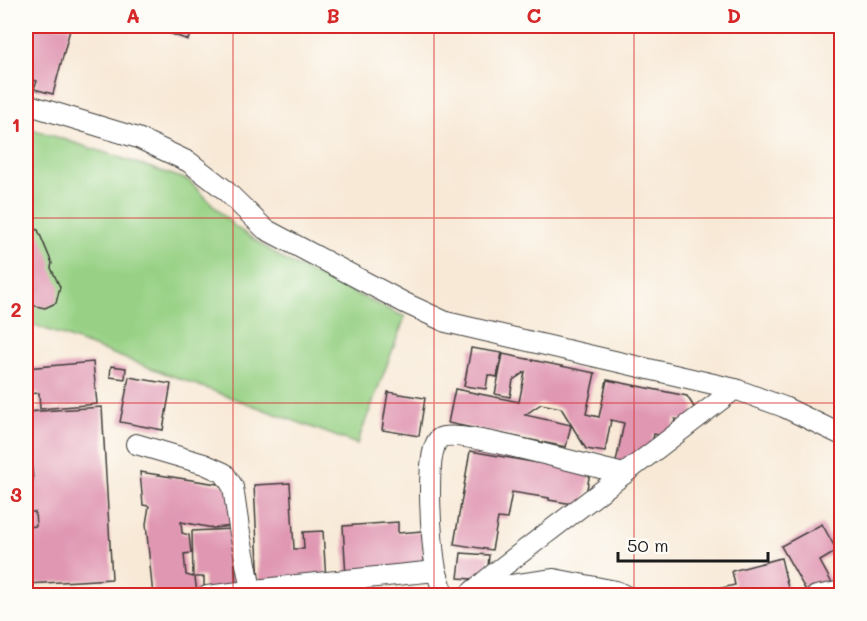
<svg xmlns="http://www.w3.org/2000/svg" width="867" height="621" viewBox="0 0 867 621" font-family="Mali,sans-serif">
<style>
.green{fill:#98d185;stroke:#5a7650;stroke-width:1.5}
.building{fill:#e097b2}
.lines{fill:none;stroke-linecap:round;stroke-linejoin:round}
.minor-casing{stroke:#3d3b38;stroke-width:22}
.minor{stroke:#fff;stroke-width:20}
.grid{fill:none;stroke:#d62828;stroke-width:1.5;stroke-opacity:0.55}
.neatline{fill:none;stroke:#d62828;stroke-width:2}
.grid-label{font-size:20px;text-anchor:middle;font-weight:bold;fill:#d62828}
</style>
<rect width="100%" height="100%" fill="#fdfcf7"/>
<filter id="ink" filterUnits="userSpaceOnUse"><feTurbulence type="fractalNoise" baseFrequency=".0167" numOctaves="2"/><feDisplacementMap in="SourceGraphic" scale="12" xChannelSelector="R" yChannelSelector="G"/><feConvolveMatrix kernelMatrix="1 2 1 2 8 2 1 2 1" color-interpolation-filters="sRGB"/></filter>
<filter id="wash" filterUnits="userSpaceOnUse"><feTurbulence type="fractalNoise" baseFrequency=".008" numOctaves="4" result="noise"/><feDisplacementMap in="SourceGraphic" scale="24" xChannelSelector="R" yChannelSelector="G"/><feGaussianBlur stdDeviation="1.35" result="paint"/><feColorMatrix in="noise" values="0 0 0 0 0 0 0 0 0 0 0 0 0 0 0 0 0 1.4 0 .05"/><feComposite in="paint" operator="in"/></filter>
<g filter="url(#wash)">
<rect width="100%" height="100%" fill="#f8e9d7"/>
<path class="green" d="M26 127 188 180 234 226 288 262 405 317 357 444 26 322Z"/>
<g id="blocks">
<g class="building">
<path d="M29 26H71L53 94 34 89 37 81 26 78V38Z"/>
<path d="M150 26H193L188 40Z"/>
<path d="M26 221 30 222 33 229 38 230 52 263 51 268 60 287 56 303 45 308 26 304Z"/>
<path d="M471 348 502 353 497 377 488 375 486 389 464 386Z"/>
<path d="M503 354 595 373 586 414 599 417 607 380 687 396 694 407 691 422 675 419 671 437 654 434 650 451 630 465 616 462 624 423 611 420 605 452 586 449 561 408 541 404 525 415 571 425 566 447 448 423 455 389 519 402 525 372 513 380 510 397 495 394Z"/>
<path d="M93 362 97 404 40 409 39 393 26 394V368Z"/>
<path d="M111 366 126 368 125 379 110 377Z"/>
<path d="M129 377 171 384 163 430 120 422Z"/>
<path d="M388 392 425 398 419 436 382 430Z"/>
<path d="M102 407 112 579 27 584 26 527 36 526 35 512H26V482H33L32 468H26V412Z"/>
<path d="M470 451 590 472 584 506 549 500V498L512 492 507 519 498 518 492 550 454 544Z"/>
<path d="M140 472 230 486 233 526 213 528 181 522 182 533 189 535 191 553 184 554 186 575 193 577 192 531 233 529 236 591 204 593V577H195L197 594 153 596 146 524 149 506 143 505Z"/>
<path d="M290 483 294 549H304L303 532 323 531 326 581 259 584 254 485Z"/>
<path d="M398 522V533L422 531 425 571 346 577 343 526Z"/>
<path d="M822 524 837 551 820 561 834 587 809 596 781 546Z"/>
<path d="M461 553 489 555 487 580 458 578Z"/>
<path d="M781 558 790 596H705L704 592 735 585 732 571Z"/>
<rect x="375" y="592" width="66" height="4"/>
</g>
</g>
</g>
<g filter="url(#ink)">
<use href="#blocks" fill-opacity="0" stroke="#3d3b38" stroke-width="1.5"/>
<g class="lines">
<g class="minor-casing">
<g id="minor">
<path d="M26 104 138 138 189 162 224 189 265 229 405 303 446 322 735 389 784 407 842 435"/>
<path d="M136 444 204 464 224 473 233 487 239 528 251 590"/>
<path d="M474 590 554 579 616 591 626 596"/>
<path d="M207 596 297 585 436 571"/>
<path d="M444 596C442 587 438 578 436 569 432 550 423 448 440 438 456 428 597 468 624 474"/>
<path d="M467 596 496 572 735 389"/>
<path d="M816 596 842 591"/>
</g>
</g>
<use href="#minor" class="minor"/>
</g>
</g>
<path class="grid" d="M233 26V596M434 26V596M634 26V596M26 218H842M26 403H842"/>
<rect width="867" height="621" fill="none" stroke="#fdfcf7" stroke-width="66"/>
<path d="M618 552v9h150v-9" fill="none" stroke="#1c1c1c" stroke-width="3"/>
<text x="627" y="552" font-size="18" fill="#1c1c1c" stroke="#fdfcf7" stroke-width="4.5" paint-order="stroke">50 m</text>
<rect x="33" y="33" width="801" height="555" class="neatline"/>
<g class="grid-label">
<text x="133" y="23">A</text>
<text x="333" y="23">B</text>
<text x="534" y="23">C</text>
<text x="734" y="23">D</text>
<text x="16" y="132">1</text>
<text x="16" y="317">2</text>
<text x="16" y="502">3</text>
</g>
</svg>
